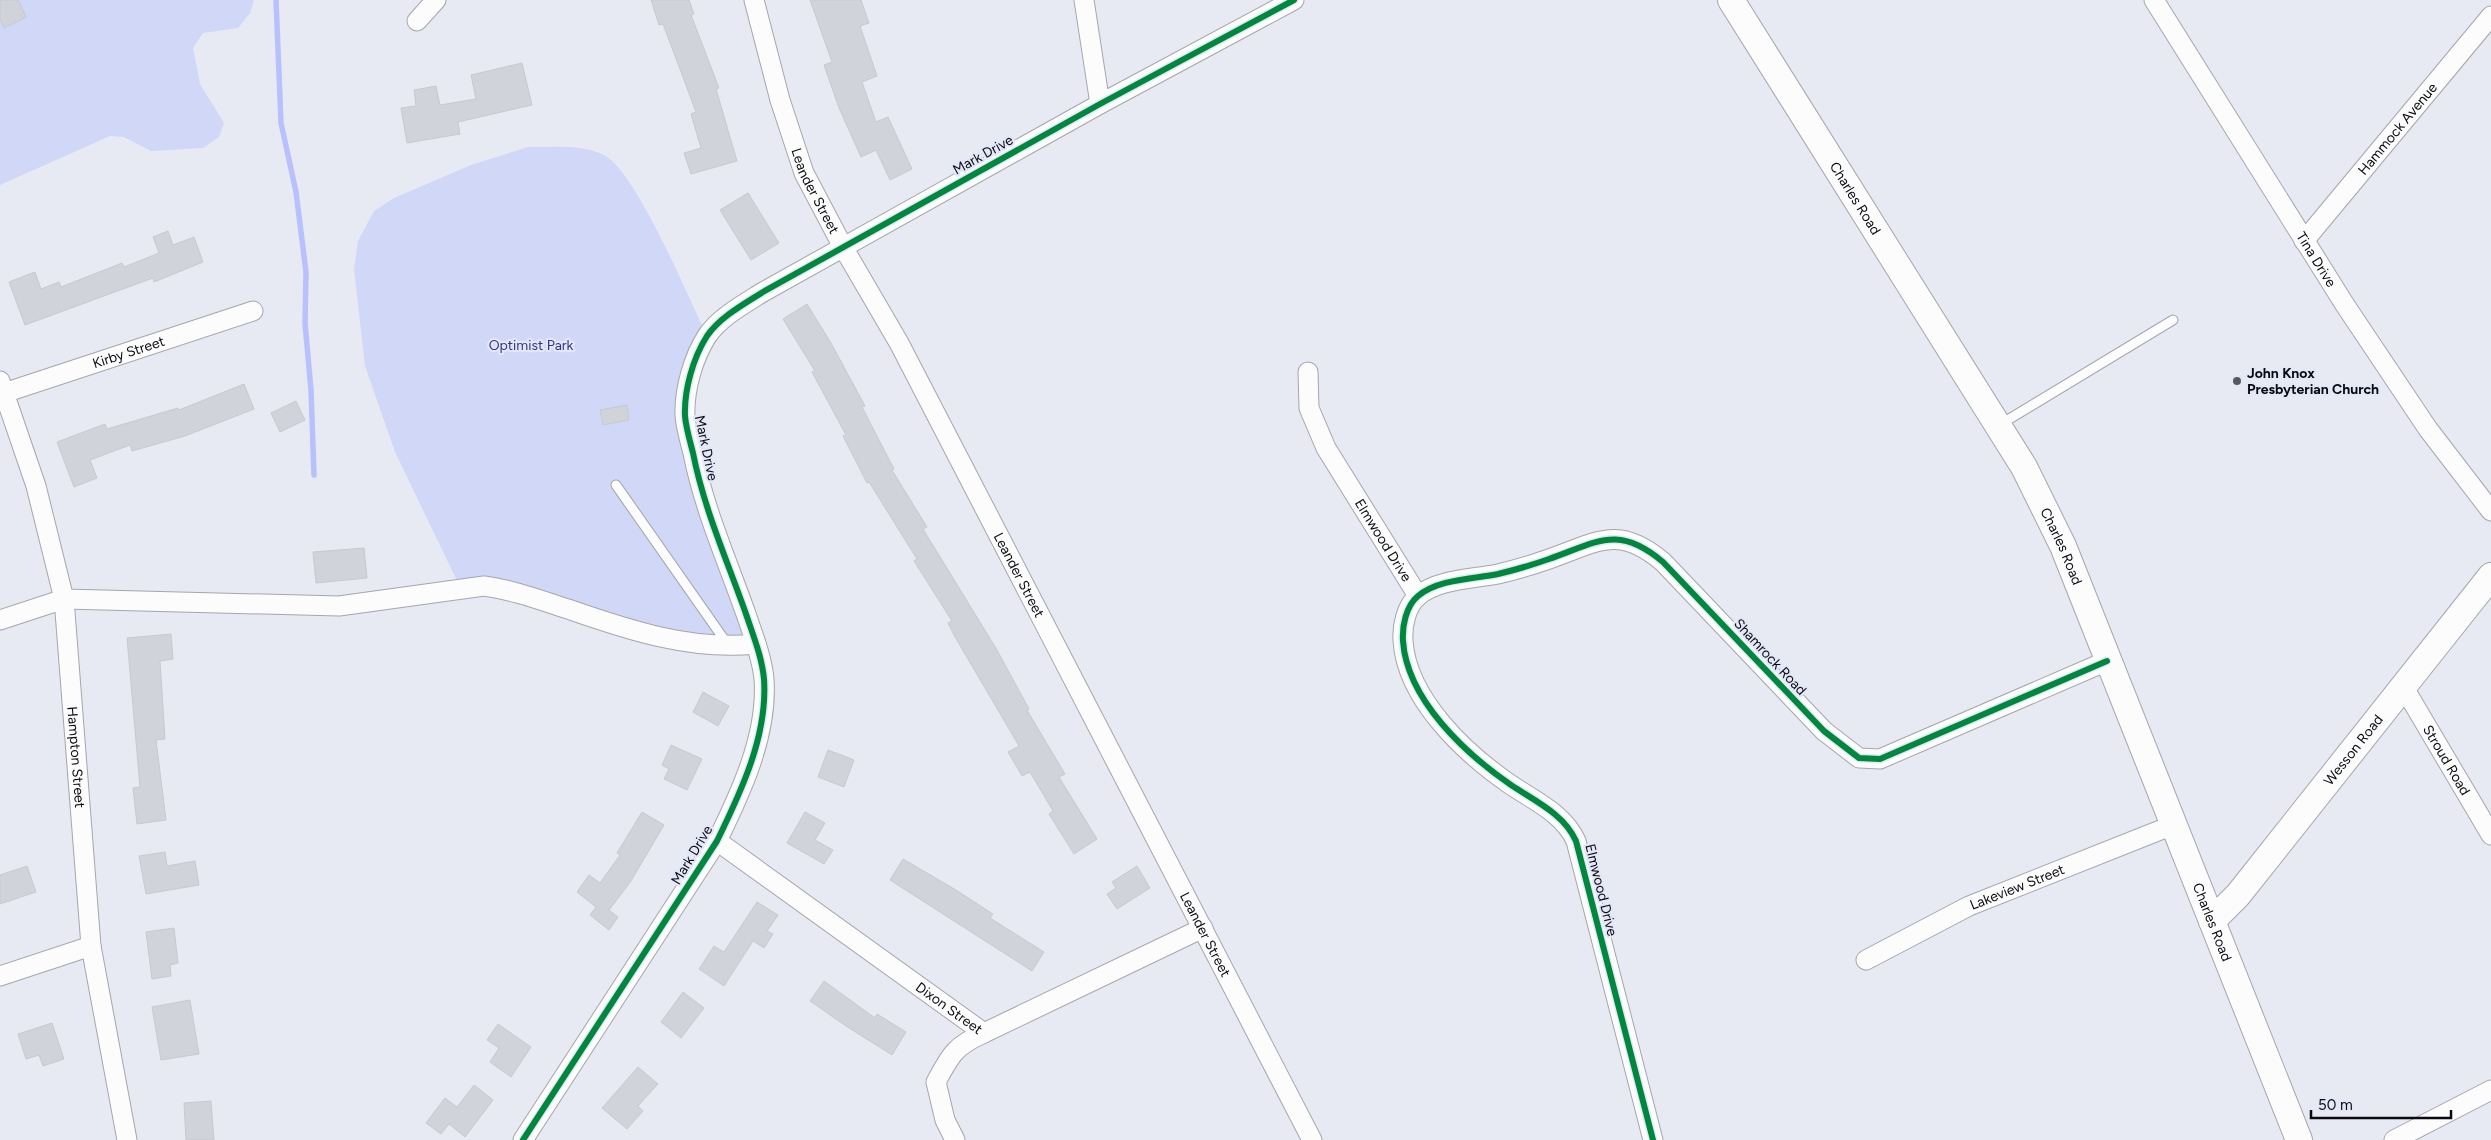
<svg xmlns="http://www.w3.org/2000/svg" width="2491" height="1140" viewBox="0 0 2491 1140" font-family="Figtree,sans-serif">
<style>
.green{fill:#d1d7f7}
.lines{fill:none;stroke-linecap:round;stroke-linejoin:round}
.stream{stroke:#b8c1fb;stroke-width:5.5}
.building{fill:#d1d3da;stroke:#c8c9d0}
.lane-casing{stroke:#a4a6ad;stroke-width:11}
.street-casing{stroke:#a4a6ad;stroke-width:21}
.secondary-casing{stroke:#a4a6ad;stroke-width:28}
.lane{stroke:#fcfcfd;stroke-width:9}
.street{stroke:#fcfcfd;stroke-width:19}
.secondary{stroke:#fcfcfd;stroke-width:26}
.cycleway-casing{stroke:#e3e7f8;stroke-width:9}
.cycleway{stroke:#00873e;stroke-width:6}
.poi-dot{fill:#58595f;stroke:#e3e7f8;stroke-width:2}
.labels{text-anchor:middle;dominant-baseline:central;stroke-width:4.5;stroke-linejoin:round;paint-order:stroke}
.street-label{font-size:14px;fill:#0a0b10;stroke:#e3e7f8}
.park-label{font-size:14px;fill:#33358c;stroke:#e3e7f8}
.poi-label{font-size:14px;font-weight:bold;fill:#0a0b10;stroke:#e3e7f8;text-anchor:start}
</style>
<rect width="100%" height="100%" fill="#e8eaf3"/>
<g class="green">
<path d="M0 0H254L250 13 238 28 203 33 193 48 200 84 224 123 219 137 203 148 151 151 124 137 110 136 0 185Z"/>
<path d="M528 147C553 147 582 144 604 155 636 171 689 299 707 336L685 417 756 644 600 620 461 589 395 452 365 366 354 269 358 241 374 211 394 198 471 165Z"/>
</g>
<g class="lines">
<path class="stream" d="M276 0 281 123 296 192 306 272 305 323 311 390 314 475"/>
</g>
<g class="building">
<path d="M0 0H18L26 17 4 28 0 19Z"/>
<path d="M651 0H689L694 14 691 15 719 88 716 89 737 161 691 174 684 153 701 148 691 114 696 112 663 24 659 25Z"/>
<path d="M810 0H861L869 23 860 26 877 76 862 82 876 122 888 117 912 169 890 180 876 150 861 157 839 108 824 65 832 62Z"/>
<path d="M522 63 532 105 458 122 460 134 407 143 401 108 416 106 414 90 436 86 440 105 476 99 471 75Z"/>
<path d="M748 193 779 243 751 260 720 210Z"/>
<path d="M168 231 173 245 194 237 203 262 154 282 153 278 25 325 9 282 35 272 41 289 59 282 61 287 122 263 124 267 159 253 153 237Z"/>
<path d="M807 304 831 343 865 406 862 407 894 469 892 470 927 527 923 529 997 650 1029 709 1027 710 1065 774 1059 777 1097 839 1074 854 1049 814 1053 811 1030 772 1022 776 1008 752 1019 746 955 637 948 623 952 621 914 561 917 559 869 482 867 483 843 436 846 435 812 372 815 371 783 319Z"/>
<path d="M244 384 254 409 185 436 132 451 130 445 90 460 97 478 74 487 57 442 105 424 107 429 178 408 179 410Z"/>
<path d="M296 401 305 420 280 432 271 413Z"/>
<path d="M627 405 629 420 603 425 600 410Z"/>
<path d="M364 548 367 578 316 583 313 552Z"/>
<path d="M171 634 173 659 160 661 165 739 156 740 166 820 137 824 133 788 140 787 127 638Z"/>
<path d="M703 692 729 706 718 726 693 712Z"/>
<path d="M671 745 702 759 687 790 664 779 669 769 662 765Z"/>
<path d="M828 750 854 760 844 787 818 777Z"/>
<path d="M642 812 664 825 631 881 609 910 618 917 609 930 590 915 596 907 577 892 589 875 600 883 620 855 617 853Z"/>
<path d="M805 812 825 823 815 840 833 850 824 864 787 843Z"/>
<path d="M165 852 167 866 195 861 199 885 146 894 139 856Z"/>
<path d="M903 859 956 890 993 914 990 918 1044 952 1032 971 890 880Z"/>
<path d="M27 866 36 892 0 904V875Z"/>
<path d="M1137 866 1150 888 1117 909 1107 894 1116 888 1112 882Z"/>
<path d="M757 902 778 915 767 931 773 934 764 948 753 941 724 986 699 969 714 946 724 952Z"/>
<path d="M174 928 178 963 170 965 171 976 152 979 146 932Z"/>
<path d="M824 981 875 1018 877 1014 906 1032 892 1055 846 1026 810 1001Z"/>
<path d="M683 992 704 1008 681 1038 661 1022Z"/>
<path d="M190 1000 199 1054 161 1060 152 1007Z"/>
<path d="M52 1023 64 1059 43 1066 39 1055 26 1059 18 1034Z"/>
<path d="M498 1024 531 1047 511 1077 490 1062 499 1048 487 1040Z"/>
<path d="M638 1067 658 1084 638 1106 643 1111 627 1129 602 1108Z"/>
<path d="M474 1085 493 1100 465 1137 449 1124 441 1134 426 1123 445 1098 457 1107Z"/>
<path d="M211 1101 214 1140H186L184 1103Z"/>
</g>
<g class="lines">
<g class="lane-casing">
<g id="lane">
<path d="M2001 424 2173 320"/>
<path d="M616 485 728 645"/>
</g>
</g>
<g class="street-casing">
<g id="street">
<path id="s1" d="M754 0 780 100 804 173 843 247 899 343 1312 1140"/>
<path d="M1084 0 1100 104"/>
<path id="s2" d="M2154 0 2345 305 2428 429 2491 511"/>
<path d="M417 21 436 0"/>
<path id="s3" d="M2304 241 2491 16"/>
<path id="s4" d="M1308 372 1309 408 1326 448 1418 596"/>
<path id="s5" d="M0 381 36 486 64 599 91 946 127 1140"/>
<path id="s6" d="M4 393 253 311"/>
<path d="M0 620 64 599 339 606 484 586C513 590 540 600 568 609 628 630 692 651 756 644"/>
<path id="s7" d="M2403 686 2491 835"/>
<path id="s8" d="M717 841 984 1033 1203 928"/>
<path id="s9" d="M1866 960 1969 906 2173 825"/>
<path d="M0 976 91 946"/>
<path d="M523 1140 717 841C741 792 768 735 764 679 762 657 753 635 746 614 727 560 704 509 693 453 690 441 686 428 685 416 684 390 693 358 707 336 720 317 744 304 763 292L1100 104 1294 0"/>
<path d="M955 1140 945 1120 936 1082C951 1054 955 1046 984 1033"/>
<path d="M1653 1140 1576 841C1564 814 1535 801 1511 785 1466 754 1407 700 1403 641 1402 626 1406 606 1418 596 1438 579 1473 579 1498 574 1515 570 1532 565 1549 559 1598 542 1618 524 1663 562L1824 731 1859 758 1880 759 2107 661"/>
<path d="M2394 1140 2491 1090"/>
</g>
</g>
<g class="secondary-casing">
<g id="secondary">
<path id="s10" d="M1731 0 2024 467 2063 546 2299 1140"/>
<path id="s11" d="M2212 921 2238 895 2491 576"/>
</g>
</g>
<use href="#lane" class="lane"/>
<use href="#street" class="street"/>
<use href="#secondary" class="secondary"/>
<g class="cycleway-casing">
<g id="cycleway">
<path d="M523 1140 717 841C741 792 768 735 764 679 762 657 753 635 746 614 727 560 704 509 693 453 690 441 686 428 685 416 684 390 693 358 707 336 720 317 744 304 763 292L1100 104 1294 0"/>
<path d="M1653 1140 1576 841C1564 814 1535 801 1511 785 1466 754 1407 700 1403 641 1402 626 1406 606 1418 596 1438 579 1473 579 1498 574 1515 570 1532 565 1549 559 1598 542 1618 524 1663 562L1824 731 1859 758 1880 759 2107 661"/>
</g>
</g>
<use href="#cycleway" class="cycleway"/>
</g>
<circle class="poi-dot" cx="2237" cy="381" r="5"/>
<g class="labels">
<g class="street-label">
<text stroke="none"><textPath href="#s3" startOffset="146">Hammock Avenue</textPath></text>
<text transform="translate(983 155) rotate(-29)">Mark Drive</text>
<text stroke="none"><textPath href="#s1" startOffset="201">Leander Street</textPath></text>
<text stroke="none"><textPath href="#s10" startOffset="234">Charles Road</textPath></text>
<text stroke="none"><textPath href="#s2" startOffset="306">Tina Drive</textPath></text>
<text stroke="none"><textPath href="#s6" startOffset="131">Kirby Street</textPath></text>
<text transform="translate(706 448) rotate(78)">Mark Drive</text>
<text stroke="none"><textPath href="#s4" startOffset="188">Elmwood Drive</textPath></text>
<text stroke="none"><textPath href="#s10" startOffset="639">Charles Road</textPath></text>
<text stroke="none"><textPath href="#s1" startOffset="636">Leander Street</textPath></text>
<text transform="translate(1770 657) rotate(47)">Shamrock Road</text>
<text stroke="none"><textPath href="#s11" startOffset="222">Wesson Road</textPath></text>
<text stroke="none"><textPath href="#s5" startOffset="386">Hampton Street</textPath></text>
<text stroke="none"><textPath href="#s7" startOffset="86">Stroud Road</textPath></text>
<text transform="translate(692 855) rotate(-59)">Mark Drive</text>
<text stroke="none"><textPath href="#s9" startOffset="168">Lakeview Street</textPath></text>
<text transform="translate(1601 890) rotate(76)">Elmwood Drive</text>
<text stroke="none"><textPath href="#s10" startOffset="1044">Charles Road</textPath></text>
<text stroke="none"><textPath href="#s1" startOffset="1041">Leander Street</textPath></text>
<text stroke="none"><textPath href="#s8" startOffset="286">Dixon Street</textPath></text>
</g>
<g class="park-label">
<text x="531" y="345">Optimist Park</text>
</g>
<g class="poi-label">
<text x="2247" y="373">John Knox<tspan x="2247" dy="16">Presbyterian Church</tspan></text>
</g>
</g>
<path d="M2311 1110v8h140v-8" fill="none" stroke="#0a0b10" stroke-width="2.5"/>
<text x="2318" y="1110" font-size="15" fill="#0a0b10" stroke="#e3e7f8" stroke-width="4" paint-order="stroke">50 m</text>
</svg>
